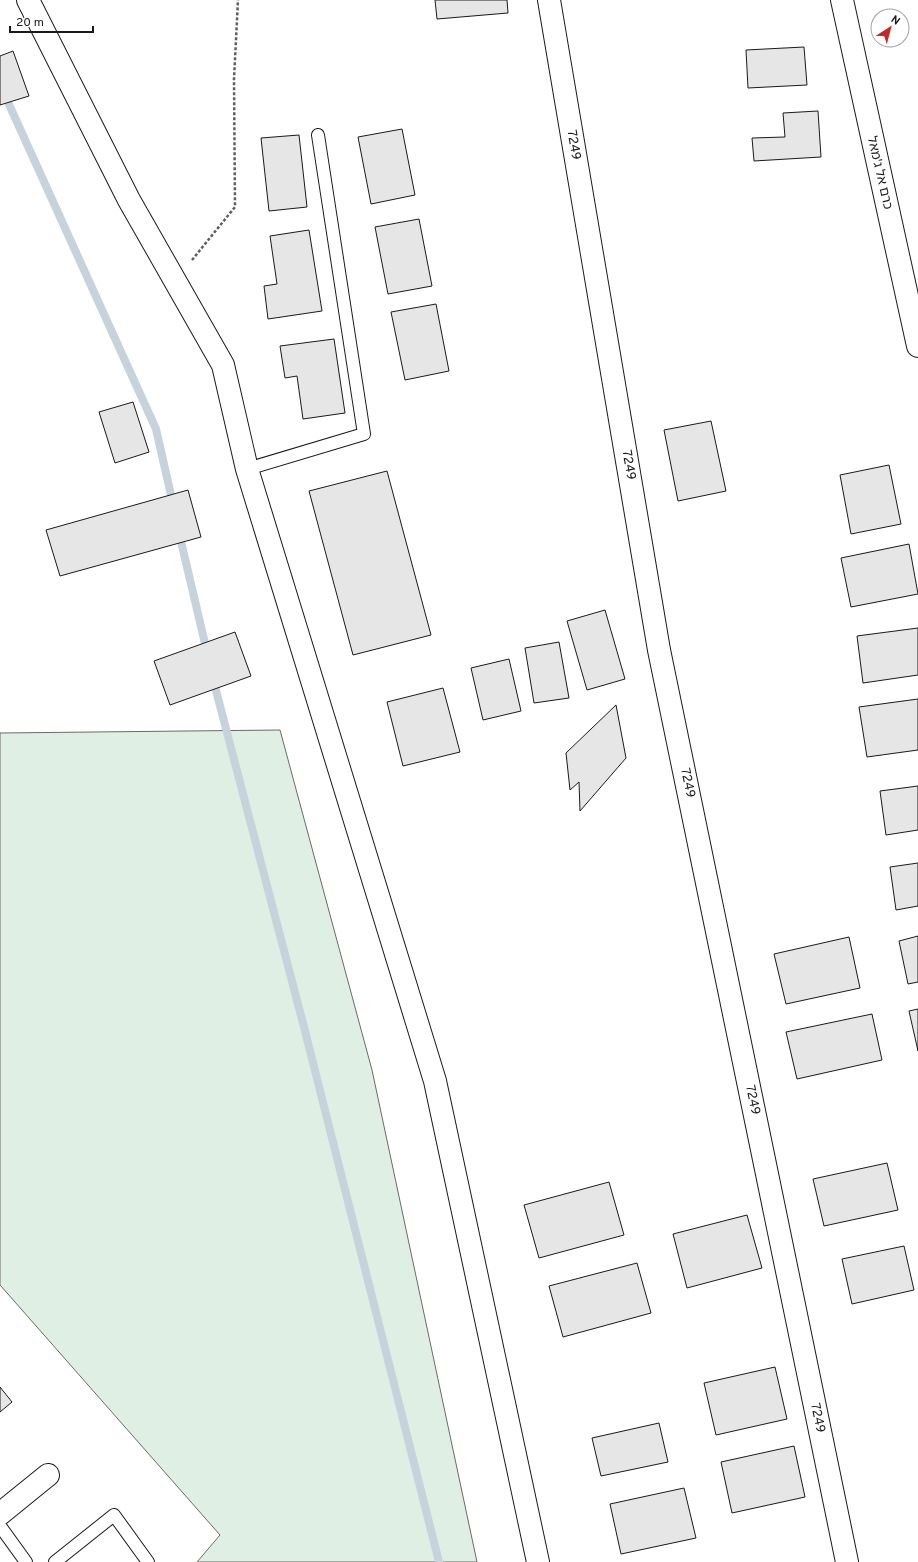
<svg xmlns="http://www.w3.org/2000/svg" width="918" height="1562" viewBox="0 0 918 1562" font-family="Overpass,'Noto Sans Hebrew',sans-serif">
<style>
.green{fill:#e0efe3;stroke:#6a6a6a}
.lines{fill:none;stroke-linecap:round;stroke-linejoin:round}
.stream{stroke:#c6d2dc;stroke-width:8}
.building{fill:#e6e6e6;stroke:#1a1a1a}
.lane-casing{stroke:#1a1a1a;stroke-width:14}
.street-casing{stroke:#1a1a1a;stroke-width:24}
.path{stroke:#5f5f5f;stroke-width:2.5;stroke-dasharray:3 2;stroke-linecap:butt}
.lane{stroke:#fff;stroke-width:12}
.street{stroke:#fff;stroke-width:22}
.labels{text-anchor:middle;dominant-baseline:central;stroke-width:3;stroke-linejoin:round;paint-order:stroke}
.street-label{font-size:13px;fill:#1a1a1a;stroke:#fff}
</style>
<rect width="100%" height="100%" fill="#fff"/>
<path class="green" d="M280 730 372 1070 477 1562H197L220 1535 0 1285V733Z"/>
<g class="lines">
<g class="stream">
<path d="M0 91 7 100 156 429 173 504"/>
<path d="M179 533 207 652"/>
<path d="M213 679 305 1031 439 1562"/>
</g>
</g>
<g class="building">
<path d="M435 0H507L508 13 437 19Z"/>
<path d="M804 47 807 85 748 88 746 50Z"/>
<path d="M13 51 29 96 0 105V56Z"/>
<path d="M818 111 821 157 754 161 752 138 785 137 783 113Z"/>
<path d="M402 129 415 195 371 204 358 137Z"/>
<path d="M299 135 307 207 269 211 261 138Z"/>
<path d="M419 219 432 286 388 294 375 227Z"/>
<path d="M309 230 322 311 268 319 264 286 277 284 270 236Z"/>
<path d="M436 304 449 371 405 380 391 312Z"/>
<path d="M334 339 345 413 303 419 297 376 285 378 280 346Z"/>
<path d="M133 402 149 452 115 463 99 412Z"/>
<path d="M711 421 726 491 678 501 664 430Z"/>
<path d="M889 465 901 524 851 534 840 475Z"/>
<path d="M387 471 431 635 353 655 309 491Z"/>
<path d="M188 490 201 537 60 576 46 530Z"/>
<path d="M909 544 918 594 851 607 841 558Z"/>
<path d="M605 610 625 679 587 690 567 621Z"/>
<path d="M918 628V675L863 683 857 636Z"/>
<path d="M235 632 251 676 170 705 154 661Z"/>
<path d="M559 642 569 698 534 703 525 648Z"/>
<path d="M509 659 521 711 483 720 471 668Z"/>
<path d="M443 688 460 752 403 766 387 702Z"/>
<path d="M918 699V750L867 757 859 707Z"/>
<path d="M616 705 626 758 580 811 579 782 570 790 566 753Z"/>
<path d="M918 786V830L886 835 880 791Z"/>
<path d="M918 863V906L896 910 890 867Z"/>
<path d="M918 936V982L908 984 899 941Z"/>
<path d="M849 937 860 988 786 1004 774 954Z"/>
<path d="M918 1009V1051L909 1011Z"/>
<path d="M872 1014 882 1060 797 1079 786 1032Z"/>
<path d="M887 1163 898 1210 824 1226 813 1179Z"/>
<path d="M609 1182 624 1235 539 1258 524 1205Z"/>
<path d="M747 1215 762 1268 687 1288 673 1234Z"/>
<path d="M904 1246 914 1290 852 1304 842 1259Z"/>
<path d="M637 1263 651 1313 563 1337 549 1286Z"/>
<path d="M775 1367 787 1419 716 1435 704 1383Z"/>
<path d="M0 1387 12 1402 0 1412Z"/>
<path d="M659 1423 668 1462 601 1476 592 1438Z"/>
<path d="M794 1446 805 1497 732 1513 721 1462Z"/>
<path d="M684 1488 696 1538 621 1554 610 1504Z"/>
</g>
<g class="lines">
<g class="lane-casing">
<g id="lane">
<path d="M247 469 364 434 318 135"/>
<path d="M0 1526 26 1562"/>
<path d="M55 1562 114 1515 148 1562"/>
</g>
</g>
<g class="street-casing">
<g id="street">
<path d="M28 0 129 200 223 365 247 469 435 1081 538 1562"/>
<path d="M549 0 659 650 847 1562"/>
<path d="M842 0 918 346"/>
<path d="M0 1514 48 1475"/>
</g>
</g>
<path class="path" d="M192 260 235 207 234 79 238 0"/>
<use href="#lane" class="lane"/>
<use href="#street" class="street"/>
</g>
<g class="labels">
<g class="street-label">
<text transform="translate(573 145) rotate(80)">7249</text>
<text transform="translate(879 173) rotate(77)">כרם אל ג'מאל</text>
<text transform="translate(628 465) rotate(80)">7249</text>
<text transform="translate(687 783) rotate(78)">7249</text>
<text transform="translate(752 1100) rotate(78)">7249</text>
<text transform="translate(817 1418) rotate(78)">7249</text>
</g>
</g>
<g transform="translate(890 28) rotate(36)"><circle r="19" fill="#ffffff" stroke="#a3a3a3"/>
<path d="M0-3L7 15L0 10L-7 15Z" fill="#c62828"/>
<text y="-6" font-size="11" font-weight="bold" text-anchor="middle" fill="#1a1a1a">N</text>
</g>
<path d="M10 26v6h83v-6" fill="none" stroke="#1a1a1a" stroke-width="2"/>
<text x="16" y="26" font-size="12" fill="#1a1a1a" stroke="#ffffff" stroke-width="3" paint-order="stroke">20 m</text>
</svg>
